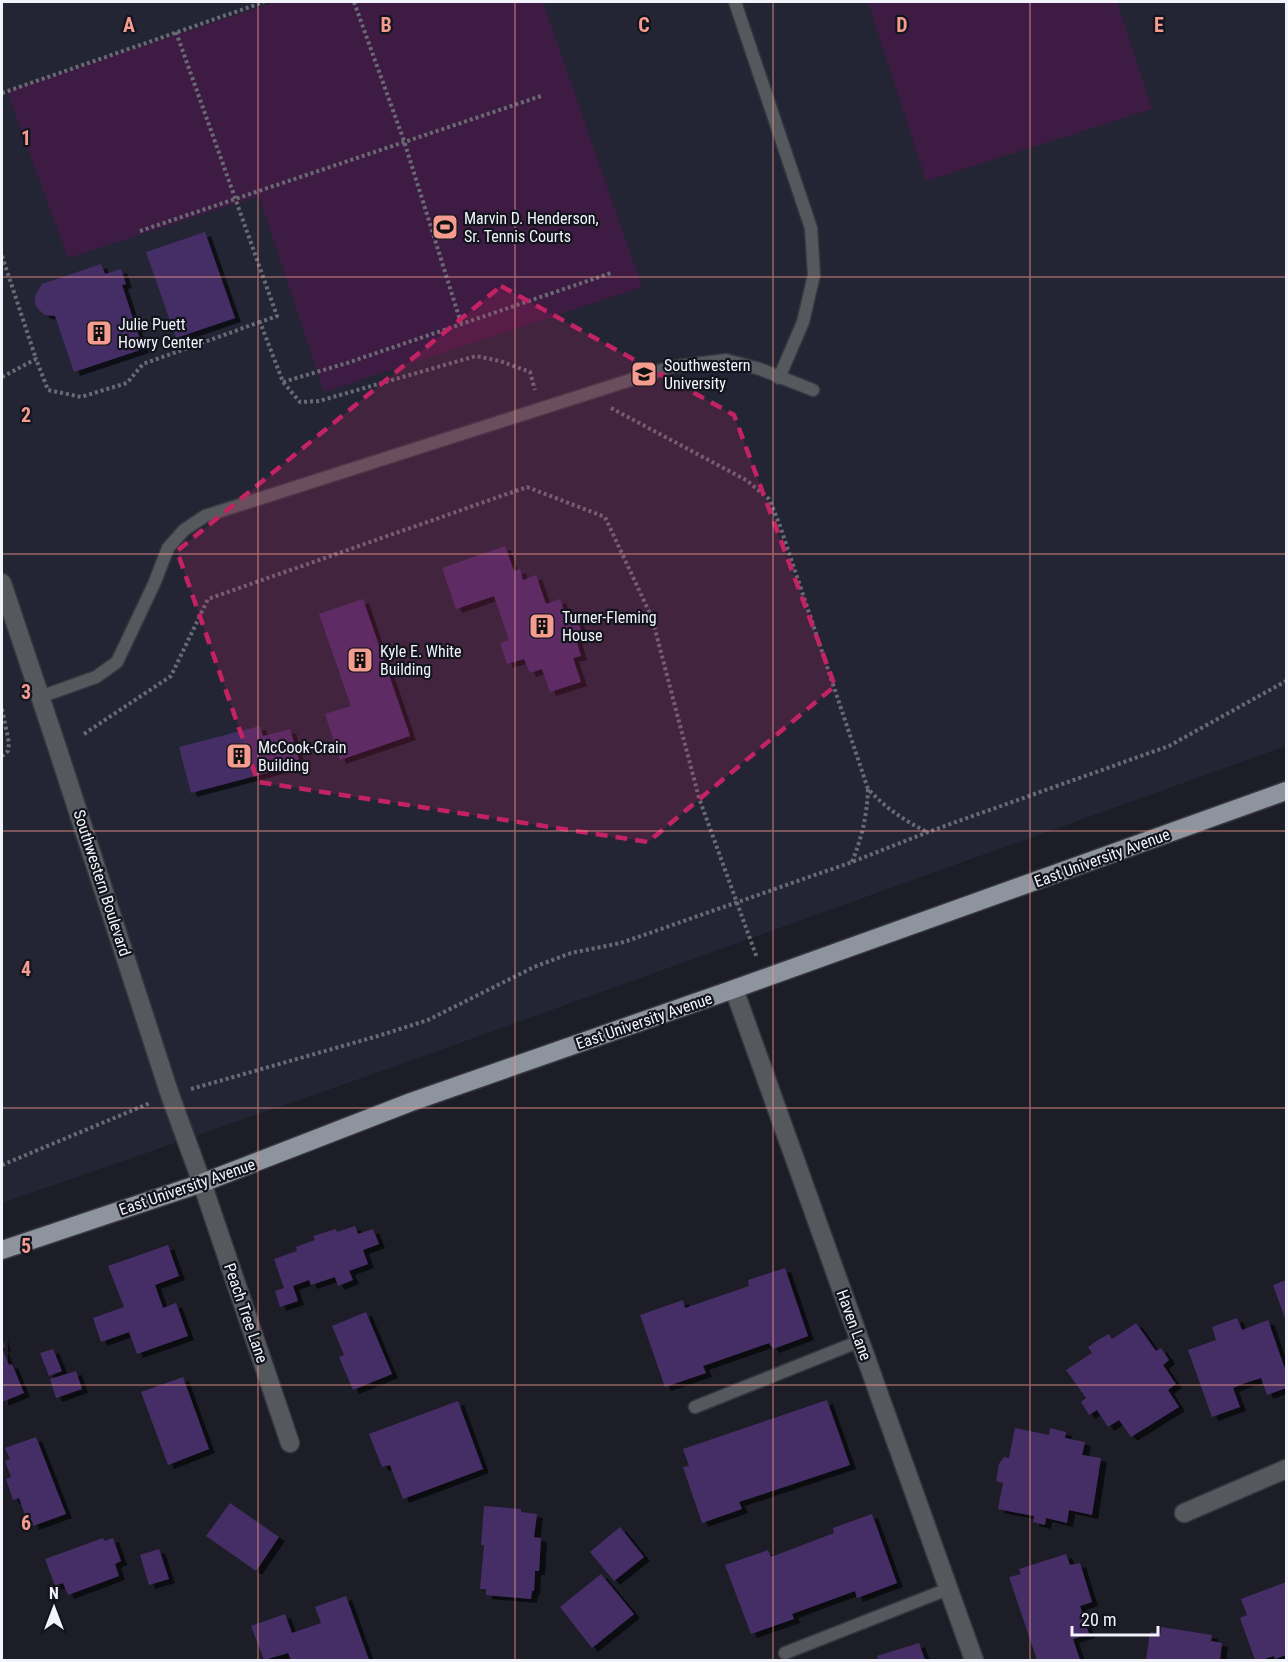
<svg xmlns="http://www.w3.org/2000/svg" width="1288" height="1662" viewBox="0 0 1288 1662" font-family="'Roboto Condensed',sans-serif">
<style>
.built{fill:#232535}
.green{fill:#3e1b43}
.building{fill:#452e65;filter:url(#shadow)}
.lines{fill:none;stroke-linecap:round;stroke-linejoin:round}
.lane-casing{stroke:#363740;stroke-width:15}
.street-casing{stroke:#363740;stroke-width:21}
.primary-casing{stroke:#363740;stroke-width:21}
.path{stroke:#696a73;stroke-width:4;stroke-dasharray:3 3;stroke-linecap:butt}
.lane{stroke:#55595d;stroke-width:12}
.street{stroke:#55595d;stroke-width:18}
.primary{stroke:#8d949e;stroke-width:18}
.marked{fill:#c42363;fill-opacity:0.2;stroke:#c42363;stroke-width:4.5;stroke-dasharray:12 8;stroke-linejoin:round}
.grid{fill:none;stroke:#f59c90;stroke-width:1.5;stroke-opacity:0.55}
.labels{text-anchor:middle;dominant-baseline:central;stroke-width:4.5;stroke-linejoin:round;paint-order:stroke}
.poi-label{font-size:16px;fill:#f3f4fb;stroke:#13141d;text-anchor:start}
.street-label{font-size:16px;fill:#f3f4fb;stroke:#13141d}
.grid-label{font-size:20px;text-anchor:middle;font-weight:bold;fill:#f59c90;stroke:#13141d;stroke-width:4.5;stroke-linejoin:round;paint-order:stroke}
</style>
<defs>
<filter id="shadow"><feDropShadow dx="6" dy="4" stdDeviation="0" flood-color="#0009"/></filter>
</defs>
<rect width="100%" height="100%" fill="#1c1d27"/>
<path class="built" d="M2 2H1286V746L365 1077 2 1203Z"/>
<g class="green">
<path d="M276 2H543L642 287 324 392 259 196 68 258 7 91Z"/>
<path d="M868 2H1117L1152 109 926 181Z"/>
</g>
<g class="building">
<path d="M205 232 235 318 176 338 146 252Z"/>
<path d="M101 264 105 274 121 269 126 284 122 285 143 349 74 372 55 316 45 315 39 310 35 304V296L42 284Z"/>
<path d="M505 546 514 571 520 569 523 580 536 575 546 604 560 599 566 617 576 614 582 634 575 636 581 656 573 658 581 682 550 692 542 669 530 673 524 659 507 664 500 643 509 640 494 596 456 609 442 568Z"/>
<path d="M363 599 410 736 340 760 325 714 351 706 319 614Z"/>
<path d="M260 726 263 736 290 729 300 764 191 793 179 747Z"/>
<path d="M355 1226 358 1234 373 1229 379 1244 363 1250 368 1264 349 1271 353 1280 338 1286 335 1277 311 1285 309 1280 293 1286 298 1301 280 1307 275 1291 284 1288 274 1259 297 1251 296 1247 315 1240 313 1236 336 1229 337 1232Z"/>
<path d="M168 1245 179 1276 155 1285 163 1308 176 1303 188 1336 137 1354 129 1332 101 1342 93 1318 124 1307 108 1266Z"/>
<path d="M785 1268 808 1336 773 1349 769 1343 703 1366 706 1373 665 1387 640 1315 683 1300 685 1308 749 1286 748 1280Z"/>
<path d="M1286 1280V1321L1273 1285Z"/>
<path d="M366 1312 392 1374 353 1390 339 1357 344 1355 332 1326Z"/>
<path d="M1237 1318 1242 1330 1268 1320 1286 1372V1388L1267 1395 1261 1378 1245 1383 1233 1388 1240 1407 1212 1417 1188 1350 1216 1340 1212 1327Z"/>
<path d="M1136 1323 1156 1351 1161 1348 1169 1360 1163 1365 1176 1384 1168 1390 1179 1407 1131 1437 1119 1420 1108 1427 1097 1410 1089 1415 1081 1402 1086 1398 1066 1370 1092 1353 1088 1347 1098 1340 1109 1334 1112 1339Z"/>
<path d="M2 1337 5 1347 2 1348 9 1365 12 1364 24 1393 2 1402Z"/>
<path d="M53 1349 62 1371 49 1376 40 1353Z"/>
<path d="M76 1371 82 1389 56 1398 50 1379Z"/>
<path d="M183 1377 209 1449 168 1465 141 1392Z"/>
<path d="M827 1400 850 1465 739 1502 742 1509 702 1523 683 1467 689 1466 683 1449Z"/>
<path d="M458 1401 483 1469 403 1499 390 1465 382 1467 369 1434Z"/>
<path d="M1015 1428 1049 1435 1050 1428 1066 1432 1065 1438 1085 1442 1082 1455 1101 1458 1092 1515 1069 1510 1067 1523 1046 1518 1045 1525 1033 1522 1034 1516 998 1509 1003 1483 996 1481 999 1464 1004 1457 1009 1458Z"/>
<path d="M36 1437 66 1514 33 1526 29 1514 25 1515 19 1498 13 1500 6 1479 11 1477 5 1461 10 1459 5 1448Z"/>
<path d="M230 1503 279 1537 256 1571 206 1536Z"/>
<path d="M484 1506 521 1509V1512L537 1514 534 1537 541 1538 539 1571H535L534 1591H532L531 1599 486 1595V1589H480L484 1545H481Z"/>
<path d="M872 1514 897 1583 857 1598 855 1591 792 1614 794 1619 751 1634 725 1565 768 1550 771 1557 834 1533 833 1528Z"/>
<path d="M620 1527 644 1557 614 1581 590 1552Z"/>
<path d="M103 1538 105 1541 113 1538 121 1561 115 1564 119 1576 68 1595 63 1583 55 1586 45 1559Z"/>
<path d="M159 1549 169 1579 149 1585 140 1555Z"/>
<path d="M1066 1554 1070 1565 1080 1563 1092 1602 1080 1606 1089 1634 1073 1639 1080 1660H1037L1009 1577 1021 1574 1019 1569Z"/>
<path d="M601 1574 634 1614 592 1648 560 1607Z"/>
<path d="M1286 1582V1655L1275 1659 1274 1656 1261 1660H1255L1240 1618 1247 1615 1241 1599Z"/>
<path d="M346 1596 369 1660H291L288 1653 264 1660 251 1626 285 1614 292 1633 321 1623 315 1607Z"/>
<path d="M1161 1627 1212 1635 1211 1641 1222 1643 1220 1660H1146L1150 1632 1161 1633Z"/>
<path d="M919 1643 925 1660H878L877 1656Z"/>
</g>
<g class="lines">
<g class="lane-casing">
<g id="lane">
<path d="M735 2 811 228 814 275 803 322 779 378"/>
<path d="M40 697 96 677 117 662 154 584 168 548 184 530 205 516 671 367 726 360 760 369 813 390"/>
<path d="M695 1407 860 1341"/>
<path d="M785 1653 948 1589"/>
</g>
</g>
<g class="street-casing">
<g id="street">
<path d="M2 583 55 741 170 1095 202 1183 290 1443"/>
<path d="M734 989 974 1660"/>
<path d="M1184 1513 1286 1469"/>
</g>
</g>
<g class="primary-casing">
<path id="primary" d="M2 1250 202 1183 411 1102 734 989 1286 791"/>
</g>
<g class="path">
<path d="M354 2 404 141 461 323"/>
<path d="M176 32 277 316 260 322 283 382 300 402 319 401 476 356 500 361 530 372 535 390"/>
<path d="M2 93 264 2"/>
<path d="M140 231 541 96"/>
<path d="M2 256 36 359"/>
<path d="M2 377 36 359 48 390 81 397 127 383 143 364 260 322"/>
<path d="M283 382 347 363 611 273"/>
<path d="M611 408 746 480 769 499 779 523 868 789C887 809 902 819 927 832"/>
<path d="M2 709 9 743 8 751 2 756"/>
<path d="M84 734 171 676 208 599 527 487 605 517 652 618 699 798 757 958"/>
<path d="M852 862C862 837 867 816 868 789"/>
<path d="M191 1089 378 1036 428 1020 534 967 571 953 621 943 852 862 928 832 1169 746 1286 681"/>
<path d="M2 1165 150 1103"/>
</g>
<use href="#lane" class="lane"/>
<use href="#street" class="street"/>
<use href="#primary" class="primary"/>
</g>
<path class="marked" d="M501 286 734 415 835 686 648 842 258 782 177 551Z"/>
<path class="grid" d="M258 2V1660M515 2V1660M773 2V1660M1030 2V1660M2 277H1286M2 554H1286M2 831H1286M2 1108H1286M2 1385H1286"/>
<defs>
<g id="stadium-square" transform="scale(1.35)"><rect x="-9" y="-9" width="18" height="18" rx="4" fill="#f59c90" stroke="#13141d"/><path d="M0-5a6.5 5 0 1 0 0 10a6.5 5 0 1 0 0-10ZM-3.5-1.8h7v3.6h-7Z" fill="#111"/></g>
<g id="building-square" transform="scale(1.35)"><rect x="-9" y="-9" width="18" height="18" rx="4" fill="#f59c90" stroke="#13141d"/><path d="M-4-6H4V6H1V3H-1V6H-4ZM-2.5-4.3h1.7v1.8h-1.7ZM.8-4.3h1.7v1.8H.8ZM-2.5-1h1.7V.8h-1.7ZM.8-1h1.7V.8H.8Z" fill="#111"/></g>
<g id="university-square" transform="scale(1.35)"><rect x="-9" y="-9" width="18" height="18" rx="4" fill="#f59c90" stroke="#13141d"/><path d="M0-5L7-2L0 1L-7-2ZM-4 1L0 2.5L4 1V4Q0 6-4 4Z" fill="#111"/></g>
</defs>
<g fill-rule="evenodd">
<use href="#stadium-square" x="445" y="227"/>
<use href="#building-square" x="99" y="333"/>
<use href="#university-square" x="644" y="374"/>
<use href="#building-square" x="542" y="626"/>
<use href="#building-square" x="360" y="660"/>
<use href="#building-square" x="239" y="756"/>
</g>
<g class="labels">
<g class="poi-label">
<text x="464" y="218">Marvin D. Henderson,<tspan x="464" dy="18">Sr. Tennis Courts</tspan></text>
<text x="118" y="324">Julie Puett<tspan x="118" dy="18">Howry Center</tspan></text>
<text x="664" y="365">Southwestern<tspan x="664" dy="18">University</tspan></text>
<text x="562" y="617">Turner-Fleming<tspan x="562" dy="18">House</tspan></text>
<text x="380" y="651">Kyle E. White<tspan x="380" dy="18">Building</tspan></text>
<text x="258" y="747">McCook-Crain<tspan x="258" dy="18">Building</tspan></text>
</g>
<g class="street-label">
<text transform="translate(1102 858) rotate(-20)">East University Avenue</text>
<text transform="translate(102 883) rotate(72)">Southwestern Boulevard</text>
<text transform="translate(644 1021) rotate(-19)">East University Avenue</text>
<text transform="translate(187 1187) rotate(-19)">East University Avenue</text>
<text transform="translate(246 1313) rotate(71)">Peach Tree Lane</text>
<text transform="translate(854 1325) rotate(70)">Haven Lane</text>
</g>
</g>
<g class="grid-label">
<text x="129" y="32">A</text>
<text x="386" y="32">B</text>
<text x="644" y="32">C</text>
<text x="902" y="32">D</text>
<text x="1159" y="32">E</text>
<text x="26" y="145">1</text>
<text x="26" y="422">2</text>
<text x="26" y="699">3</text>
<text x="26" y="976">4</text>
<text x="26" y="1253">5</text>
<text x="26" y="1530">6</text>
</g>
<rect width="1288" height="1662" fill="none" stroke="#f3f4fb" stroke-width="6"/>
<g transform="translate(54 1608)" stroke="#13141d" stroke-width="4.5" paint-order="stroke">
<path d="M0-4.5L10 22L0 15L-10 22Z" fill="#f3f4fb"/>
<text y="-9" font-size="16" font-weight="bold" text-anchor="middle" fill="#f3f4fb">N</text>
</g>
<path d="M1072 1626v9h86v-9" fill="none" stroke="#f3f4fb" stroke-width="3"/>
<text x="1081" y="1626" font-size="18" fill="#f3f4fb" stroke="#13141d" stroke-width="4.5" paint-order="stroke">20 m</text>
</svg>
